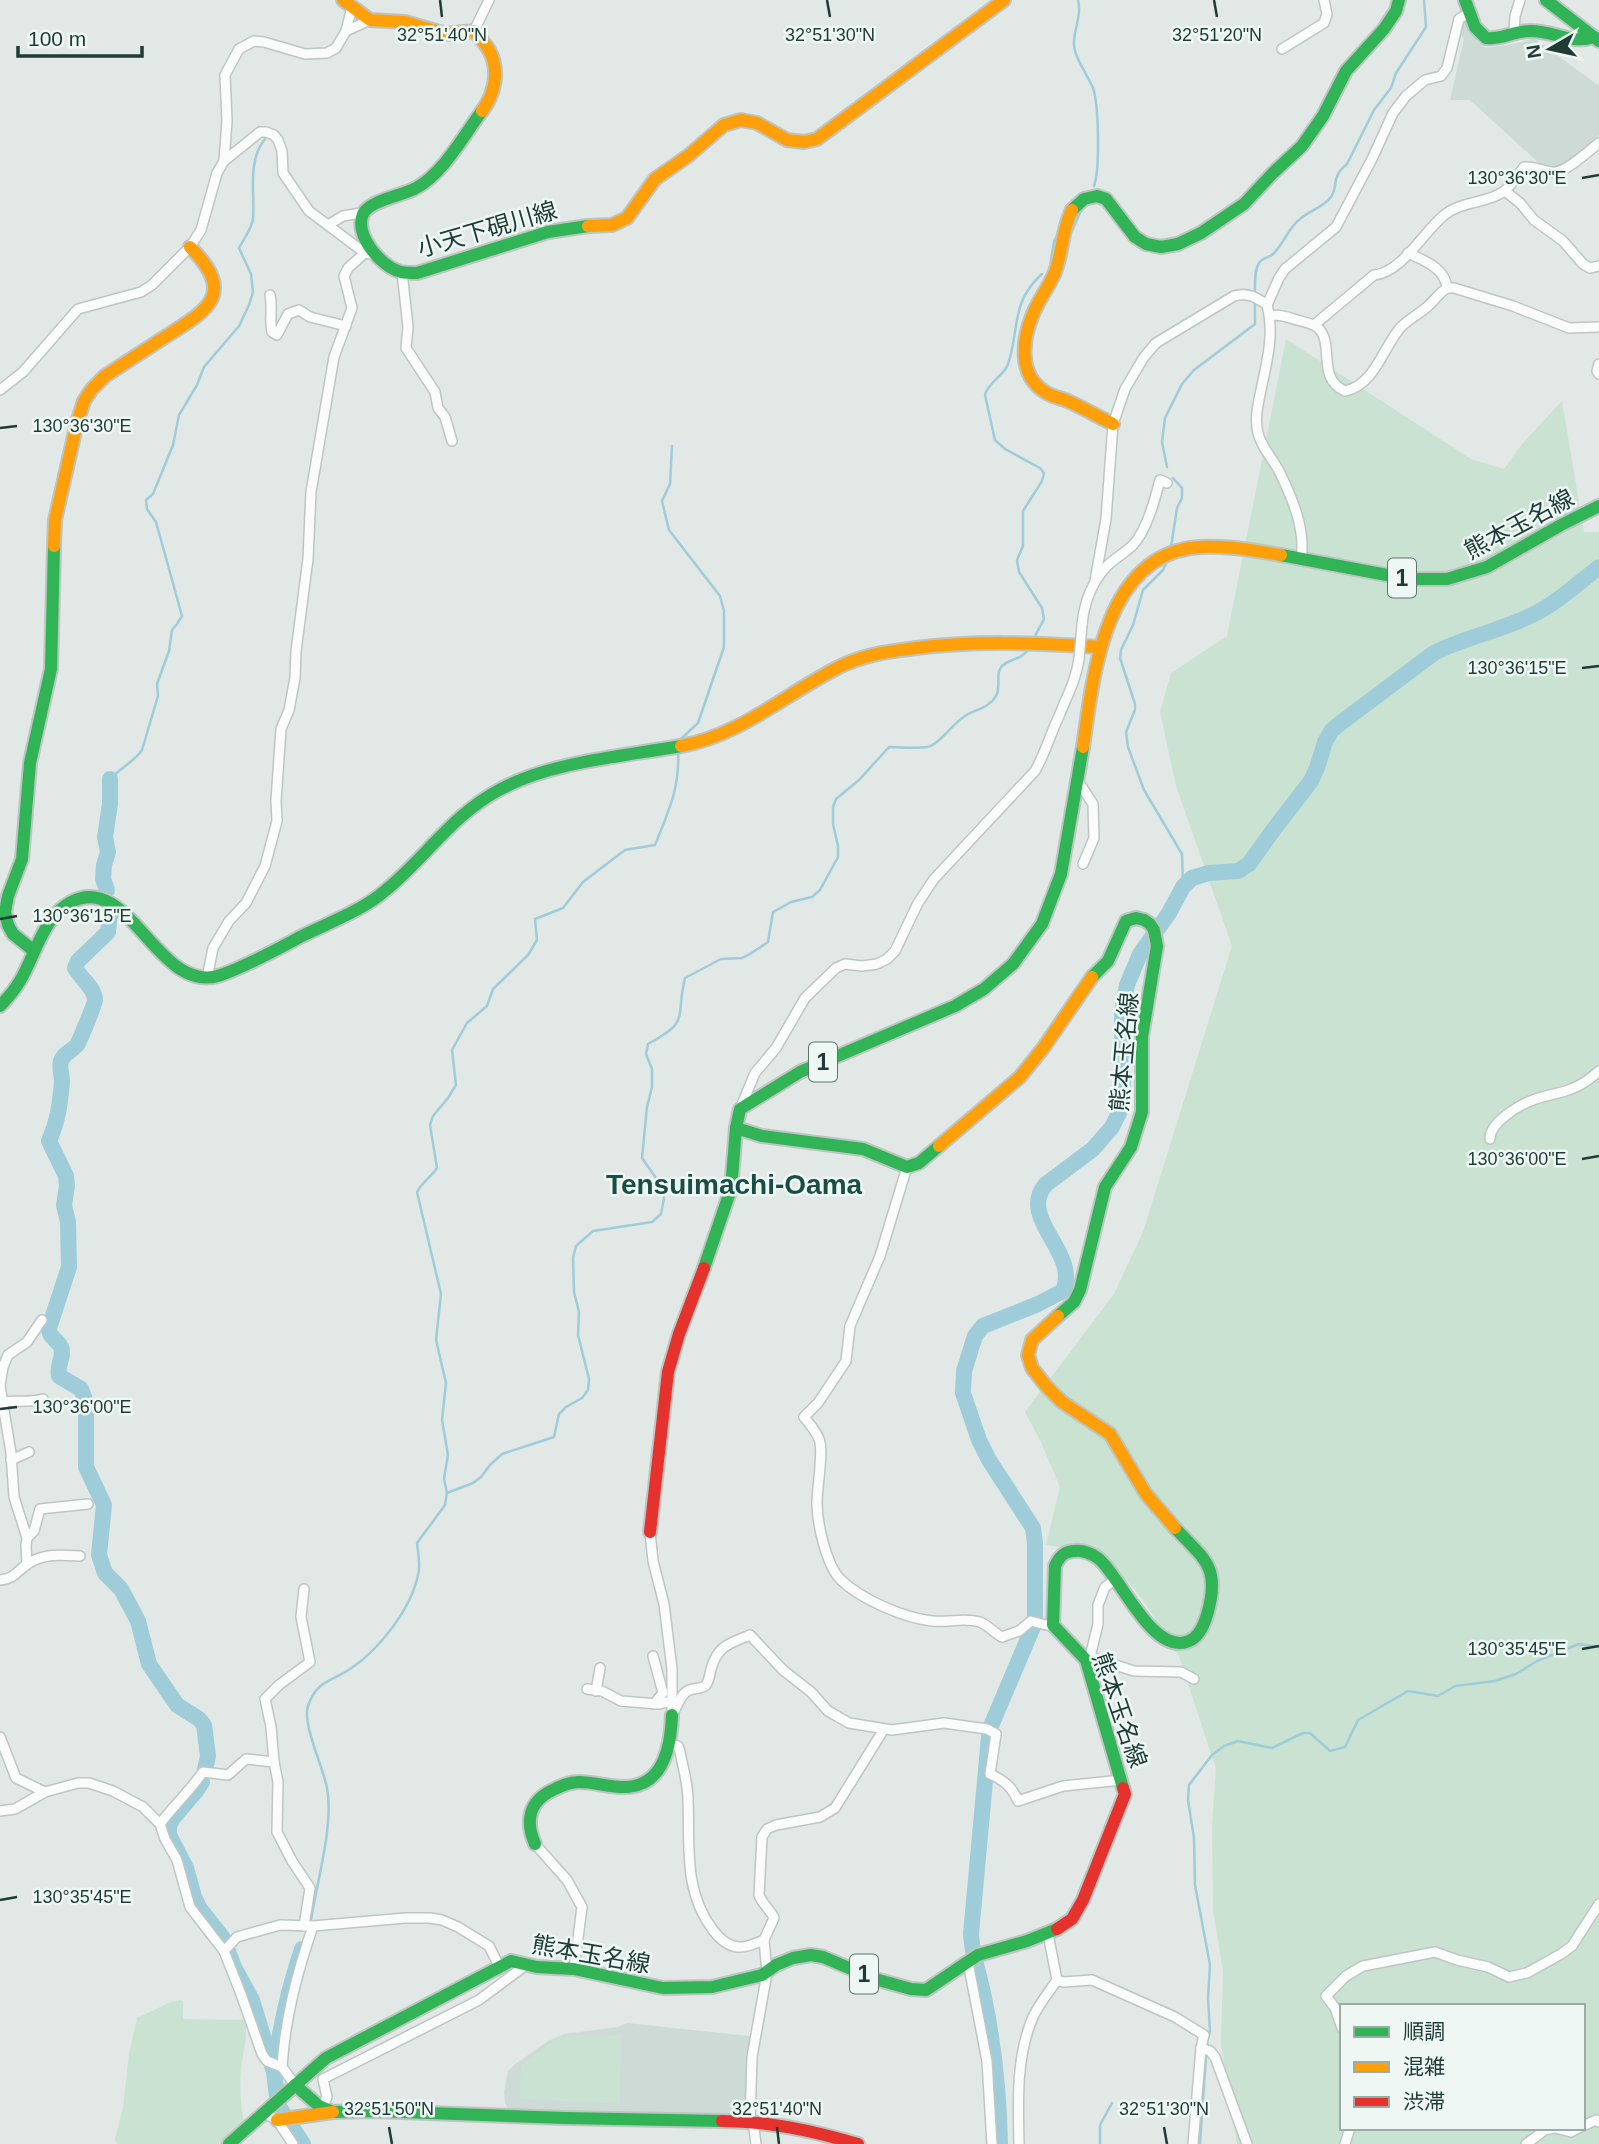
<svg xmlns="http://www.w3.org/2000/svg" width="1599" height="2144" viewBox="0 0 1599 2144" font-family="Helvetica,'Noto Sans JP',sans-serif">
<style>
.built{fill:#cedad5}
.green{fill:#c9e2d2;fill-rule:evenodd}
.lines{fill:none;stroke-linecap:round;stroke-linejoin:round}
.stream{stroke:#9ecdd9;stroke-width:2.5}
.river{stroke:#9ecdd9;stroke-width:16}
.street-casing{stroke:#bec5c2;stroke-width:12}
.fast-casing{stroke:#bdc5c2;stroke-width:16}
.slow-casing{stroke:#bdc5c2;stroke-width:16}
.jam-casing{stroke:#bdc5c2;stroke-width:16}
.street{stroke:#fafcfb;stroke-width:9}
.fast{stroke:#30b455;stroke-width:12}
.slow{stroke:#ff9f0a;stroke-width:12}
.jam{stroke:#e5322d;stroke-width:12}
.street-bridge-casing{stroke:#bec5c2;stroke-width:12;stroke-linecap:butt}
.street-bridge{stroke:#fafcfb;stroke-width:9}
.ticks{fill:none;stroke:#1e3b35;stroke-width:2.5}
.labels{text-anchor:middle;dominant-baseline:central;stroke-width:5;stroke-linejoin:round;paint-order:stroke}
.shield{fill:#eef7f3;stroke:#5c736e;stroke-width:2}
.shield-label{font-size:23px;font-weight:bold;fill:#1e3b35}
.street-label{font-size:24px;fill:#1e3b35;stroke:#eef7f3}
.quarter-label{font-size:28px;font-weight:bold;fill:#194e44;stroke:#eef7f3}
.ticks-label{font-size:18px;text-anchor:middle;fill:#1e3b35;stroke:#eef7f3;stroke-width:5;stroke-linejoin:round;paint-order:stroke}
</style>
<rect width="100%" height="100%" fill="#e1e8e5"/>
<g class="built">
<path d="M1466 19H1469L1477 42 1486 48 1519 43 1534 38 1599 86V135L1558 168 1540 164 1470 100H1450L1464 39 1461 35 1462 26Z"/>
<path d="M627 2023 749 2036 752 2041 747 2119 508 2109 505 2103 504 2092 508 2071 514 2065 548 2041 565 2034 618 2027Z"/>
</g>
<g class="green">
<path d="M1286 339 1471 459 1504 469 1522 444 1562 401 1584 532H1599V2144H1237L1221 2044 1223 1972 1213 1909 1212 1827 1216 1769 1179 1656 1141 1597 1103 1553 1046 1545 1060 1487 1041 1442 1025 1412 1114 1294 1143 1232 1232 946 1176 786 1160 712 1171 673 1227 636ZM1342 2006H1583V2128H1342Z"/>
<path d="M181 2000 183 2002V2019L245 2020C248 2038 243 2052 241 2069 239 2088 241 2106 244 2124L226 2144H117L115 2139 123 2108 129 2054 137 2018 171 2002Z"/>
<path d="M621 2035 620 2104 519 2099 521 2065 554 2040 567 2036Z"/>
</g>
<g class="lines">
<g class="stream">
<path d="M1078 0C1082 15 1074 28 1074 43 1073 55 1088 76 1093 88 1099 106 1100 169 1094 186"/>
<path d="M1072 231 1082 208"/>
<path d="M1050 267 1054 241 1057 236"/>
<path d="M1255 295C1255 285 1254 271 1259 263 1263 257 1269 258 1273 254 1284 244 1288 228 1300 219 1309 211 1324 207 1331 197 1339 185 1330 178 1347 164L1374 110 1391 88 1396 73 1426 27 1424 0"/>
<path d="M672 446 670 484 662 501 669 530 720 596 724 611V647L698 723 681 739 680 743"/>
<path d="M1167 467 1162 442 1165 418 1182 384 1194 370 1255 324V302"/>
<path d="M1171 547 1177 508 1182 498V488L1173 478"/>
<path d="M1168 560 1163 570 1143 590 1133 625 1121 650 1120 658 1135 704V710L1126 732 1128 747 1144 790 1182 854 1183 887"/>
<path d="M1034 638 1044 619 1042 608 1019 572 1017 560 1023 546V511L1042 481 1044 473 1040 468 1005 449 995 440 985 395C988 382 1004 376 1008 364 1020 329 1010 303 1042 274"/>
<path d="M110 779C120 768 134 762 142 750L158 696 157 684 169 651 172 630 177 624 182 616 156 522 147 509 146 500 153 494 173 445 179 415 197 385 204 367 239 326 249 305 253 292 251 274 239 248C243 240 252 228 253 219 255 192 247 161 265 139"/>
<path d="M447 1493 473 1483 481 1477 490 1465 502 1454 554 1437 559 1414 566 1407 582 1398 588 1390 589 1379 578 1335 579 1312 574 1292 573 1258 576 1246 593 1231 652 1222 661 1214 664 1198 661 1185 642 1158 647 1107 652 1087V1069L646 1054 648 1044C691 1021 675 1019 685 978L721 959 742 958 750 954 768 942 773 912 791 902 812 897 820 890 838 857V846L833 824V807L836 799 859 780 889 747C901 747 915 749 927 747 939 745 952 724 965 716 976 709 989 708 996 696 1001 687 996 677 1000 669 1004 659 1023 661 1030 647"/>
<path d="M311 1920C317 1882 334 1824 327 1788 323 1766 302 1724 308 1706 317 1680 331 1682 350 1669 379 1650 411 1609 418 1575 421 1565 418 1553 417 1543L445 1505 447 1493 444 1479 448 1455 442 1420 446 1383 436 1340 441 1294 417 1192C422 1182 431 1177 437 1168L430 1125 433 1116 448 1098 456 1085 452 1050 467 1023 487 1006 493 989 528 955 537 940 535 919 563 908 583 882 625 850 655 845C669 810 680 788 678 750"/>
<path d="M1100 2144V2125L1112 2103"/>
<path d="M1200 2144 1207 2042 1210 2032 1208 1998 1210 1965 1195 1885 1194 1838 1188 1800 1189 1785 1212 1755 1224 1746 1238 1741 1272 1748 1303 1733H1310L1330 1751 1345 1747 1358 1720 1408 1691 1438 1696 1455 1686 1495 1681 1516 1674 1537 1661 1579 1644 1599 1647"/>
</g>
<g class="river">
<path d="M107 890 103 879 104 865 108 852 105 837 110 804V779"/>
<path d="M110 913 108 932 78 961 75 968C81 979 95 988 95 1000 95 1004 79 1042 77 1045 72 1051 64 1053 61 1061 59 1067 62 1075 62 1082 60 1104 58 1121 49 1141L66 1176 67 1186 64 1205 68 1222 69 1267 49 1328C49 1338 57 1339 61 1347 65 1356 56 1366 59 1376L81 1389 86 1402V1467L104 1505 99 1555 105 1573 121 1589 138 1621 149 1664 177 1705 199 1719 204 1725 208 1756 205 1770"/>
<path d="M202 1782 196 1791 173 1818 169 1826V1835L186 1868 194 1897 200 1909 223 1938 234 1967 252 2000 274 2072 278 2105 303 2144"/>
<path d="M275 2067C280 2026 289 1988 302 1949"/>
<path d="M1000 2144C999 2096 994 2045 984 1998 980 1976 972 1956 971 1934L989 1737 991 1726 1033 1627 1035 1616V1543L1033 1528 989 1460 979 1440 963 1393 964 1371 975 1336 983 1326 1038 1304 1063 1291C1080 1252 1018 1220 1045 1185L1093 1149 1112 1127 1119 1113 1123 1089 1122 1011 1127 985 1140 954 1169 913 1183 887 1192 878 1209 873 1238 871 1249 864 1274 829 1311 781 1317 768 1325 742 1332 730 1342 722 1434 653C1465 637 1501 631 1532 615 1557 603 1577 584 1599 567"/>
</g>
<g class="street-casing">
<g id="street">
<path d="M346 31 352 7"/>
<path d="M474 31 489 0"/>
<path d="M1514 32 1515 16 1520 0"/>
<path d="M1282 49 1324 23 1327 14 1324 0"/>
<path d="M224 161 227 121 225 75 239 49 254 41 264 42 305 54 327 53 336 48 346 31 370 20"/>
<path d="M1505 191 1520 203 1534 220 1563 241 1583 264 1590 268 1599 266"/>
<path d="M328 225 343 216 366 212"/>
<path d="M1408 253C1425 261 1445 268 1447 288"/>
<path d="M402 272 408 327 406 348 435 392 438 408 445 417 452 441"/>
<path d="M270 295C273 308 269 319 272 332L277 335 288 314 299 310 310 317 346 326"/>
<path d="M1267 305 1279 278 1285 269 1336 227 1372 159 1393 113 1406 96 1425 80 1441 76 1447 68 1459 19 1470 12"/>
<path d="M1270 316C1280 314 1287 317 1297 320 1304 322 1312 323 1318 328 1335 343 1316 379 1345 391 1375 385 1383 347 1401 327 1409 319 1419 314 1427 307 1434 301 1439 293 1447 288H1454L1513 306 1569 328 1599 327"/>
<path d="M1314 325 1374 275C1401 273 1423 233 1443 216 1460 201 1485 204 1503 192 1511 186 1518 175 1524 167 1534 166 1542 171 1552 172 1565 174 1588 151 1599 143"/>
<path d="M1599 364 1597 371 1599 374"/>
<path d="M0 390 23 372 78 309 141 292 152 285 190 247 201 230 217 173 224 161 260 132H266L274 135 278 140 282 151 283 173 309 211 365 253 371 254"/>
<path d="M1095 581 1106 519 1113 424 1125 389 1144 357 1156 343 1234 296C1248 292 1256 297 1267 305 1274 332 1268 358 1262 385 1259 401 1254 417 1258 433 1261 447 1273 459 1279 471 1292 497 1306 530 1301 559"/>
<path d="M1082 625C1084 603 1092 582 1107 566 1115 558 1125 553 1133 545 1147 530 1155 499 1160 480L1167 483"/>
<path d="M1078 781 1093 804 1094 838 1083 864"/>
<path d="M207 978 213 948 229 921 246 903 265 866 277 821 276 801 281 729 289 710 295 678 296 651 308 559 311 492 334 357 352 308 344 276 348 268 365 253"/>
<path d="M740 1109 755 1073 776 1048 805 998 836 968 845 964 862 966 877 964 887 959 895 951 918 903 934 879 1035 771C1045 754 1050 735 1059 716 1067 696 1076 680 1079 659"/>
<path d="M1490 1139C1489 1123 1519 1105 1533 1100 1545 1095 1559 1094 1571 1089 1582 1085 1590 1079 1599 1071"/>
<path d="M907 1167 880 1256 850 1326 846 1361 818 1403 804 1417C809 1423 816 1431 819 1439 824 1451 817 1486 817 1503 817 1523 826 1564 840 1579 860 1599 904 1618 932 1621 948 1623 963 1617 980 1622 988 1625 994 1633 1002 1637L1019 1631 1031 1621 1046 1625H1053"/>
<path d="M0 1385 3 1367 8 1355 27 1342 42 1320"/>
<path d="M0 1386 11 1453 14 1497 27 1538"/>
<path d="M2 1402C16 1400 30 1403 43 1399"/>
<path d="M11 1460 29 1452"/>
<path d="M650 1532 653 1561 664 1604 672 1669V1710"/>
<path d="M27 1564 26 1546 27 1538 34 1531 40 1509 88 1504"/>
<path d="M0 1580C17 1578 17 1570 29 1563 46 1553 62 1555 80 1556"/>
<path d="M304 1589 301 1617 310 1662 279 1685 265 1699 271 1727 274 1762 278 1782 277 1832 292 1861 310 1888 304 1926"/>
<path d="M653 1656 663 1693 654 1704"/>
<path d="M1090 1657 1098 1624V1605L1105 1587 1115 1580"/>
<path d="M1086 1660 1090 1657 1134 1671 1181 1672 1194 1679"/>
<path d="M587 1689 602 1691 621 1701 658 1704 673 1701"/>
<path d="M596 1691 600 1668"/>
<path d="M672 1715C677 1708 679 1697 686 1692 692 1687 701 1690 706 1685 709 1681 710 1674 711 1669 718 1645 729 1644 750 1635L783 1670 811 1692 828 1711 849 1723 892 1730 944 1723 987 1729 996 1734 990 1774C1005 1781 1012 1787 1018 1801L1063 1786 1122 1780"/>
<path d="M0 1737 16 1778 45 1792"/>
<path d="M671 1744 678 1746 680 1752C683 1768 688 1784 688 1800 690 1845 683 1891 713 1930 719 1938 727 1946 738 1947 747 1948 756 1943 764 1940"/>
<path d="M0 1811 15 1809 45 1792 78 1783H89L113 1791 143 1807 160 1824 165 1839 177 1860 190 1907 224 1951"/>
<path d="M160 1824C173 1806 190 1791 203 1772L228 1775 246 1759 274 1762"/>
<path d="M535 1844 567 1880 582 1907 574 1969"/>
<path d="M968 1962 987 2061 992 2144"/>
<path d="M1057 1980 1063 1982 1092 1980 1175 2017 1204 2035 1201 2048 1193 2144"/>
<path d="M1342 2028 1335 2008 1326 1996 1346 1976 1363 1966 1435 1952 1457 1960 1488 1967 1509 1977 1527 1973 1561 1954 1572 1946 1599 1904"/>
<path d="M1201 2048 1210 2051 1215 2057 1247 2144"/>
<path d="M282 2067C285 2018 297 1973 313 1926"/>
<path d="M295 2085 282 2067 267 2061 262 2054 241 1994 224 1951 237 1937 280 1925 313 1926 405 1918H430L442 1920 458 1927 489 1946 499 1966"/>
<path d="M322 2108 327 2097 323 2079 479 2000 526 1965"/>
<path d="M263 2112 277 2120 293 2144"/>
<path d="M750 2121 752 2057 767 1973 764 1940 774 1918C770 1909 762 1904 759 1895L762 1837 767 1829 776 1825 820 1817 835 1808 884 1729"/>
<path d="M753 2121 756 2144"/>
<path d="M1583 2126 1596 2120 1599 2122"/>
<path d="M1555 2128 1571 2132 1579 2128"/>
<path d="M1019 2144C1018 2102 1016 2056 1033 2017 1039 2004 1049 1992 1057 1980L1048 1934"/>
<path d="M1345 2144 1350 2128"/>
<path d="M1526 2144 1545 2130 1554 2128"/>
</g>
</g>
<g class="fast-casing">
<g id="fast">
<path d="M1465 0 1475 27 1486 38C1501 40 1514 31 1529 31 1553 30 1570 45 1594 37"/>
<path d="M1546 0 1599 41"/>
<path d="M482 111C464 135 443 174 416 188 402 196 370 200 363 214 354 235 381 267 401 272 406 273 412 273 417 273L548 232 588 226"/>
<path d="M1072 210 1084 199 1097 196 1106 199 1135 237 1146 244 1161 247 1178 244 1201 233 1244 204 1273 173 1302 146 1323 116 1346 71 1384 29 1396 11 1399 0"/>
<path d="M1281 555 1408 579H1447L1487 567 1561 525 1599 506"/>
<path d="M34 951 13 934 8 925 5 912 8 896 22 859 30 763 51 669 54 546"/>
<path d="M0 1006C8 998 14 991 20 981 35 956 43 917 71 902 131 871 158 997 221 975 249 965 276 950 302 936 330 922 362 911 386 890 425 858 454 813 501 789 551 762 624 756 681 746"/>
<path d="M939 1146 919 1163 907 1167 863 1149 762 1136 736 1128 740 1109 800 1072 955 1006 984 989 1013 964 1042 924 1061 874 1083 747"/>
<path d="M704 1268 731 1189 736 1128"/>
<path d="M1058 1316 1074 1302 1080 1290 1105 1187 1131 1147 1142 1112V1037L1157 946 1154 930 1150 924 1144 920 1136 918 1126 921 1108 961 1092 977"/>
<path d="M1123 1788 1086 1660 1053 1625 1055 1566C1059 1557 1064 1551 1075 1551 1083 1550 1093 1554 1099 1559 1120 1576 1153 1657 1189 1641 1199 1637 1204 1625 1207 1615 1221 1567 1205 1560 1175 1528"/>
<path d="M535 1844C525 1821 529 1801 553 1790 561 1786 569 1782 579 1782 595 1782 612 1788 628 1787 665 1784 671 1744 672 1715"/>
<path d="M295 2085 319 2106 333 2112 375 2111 565 2118 722 2121"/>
<path d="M229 2144 326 2058 511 1961 537 1967 574 1969 663 1988 712 1987 762 1975 776 1965 793 1958 811 1955 823 1957 875 1979 911 1989 926 1990 978 1955 1027 1941 1057 1929"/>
</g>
</g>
<g class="slow-casing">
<g id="slow">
<path d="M343 0 370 20 405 22 446 34 474 31C479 37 485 43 489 50 500 70 495 94 482 111"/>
<path d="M1072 210C1062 229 1063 251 1055 272 1049 287 1039 299 1033 314 1022 340 1018 375 1045 392 1052 397 1062 398 1070 402 1085 409 1099 417 1113 424"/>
<path d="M588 226 612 225 627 218 655 179 688 156 724 125 741 120 757 123 787 140 804 142 817 139 1004 0"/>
<path d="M54 546 55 520 77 423 84 401 92 389 105 376C125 363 145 350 165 337 208 310 237 294 190 247"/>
<path d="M681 746C739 736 786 694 837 668 860 656 884 652 909 649 975 640 1034 643 1100 647"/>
<path d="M1083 747C1093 678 1103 562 1190 548 1220 544 1251 550 1281 555"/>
<path d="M939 1146 1020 1077 1044 1047 1092 977"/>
<path d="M1058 1316 1032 1340 1028 1355 1032 1368 1047 1387 1062 1402 1110 1434 1146 1494 1175 1528"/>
<path d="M277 2120 333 2112"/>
</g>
</g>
<g class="jam-casing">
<g id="jam">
<path d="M650 1532 668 1372 679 1334 704 1268"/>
<path d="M1057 1929 1072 1919 1083 1900 1125 1794 1123 1788"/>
<path d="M722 2121C769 2121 813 2131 858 2144"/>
</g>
</g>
<use href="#street" class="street"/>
<use href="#fast" class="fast"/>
<use href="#slow" class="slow"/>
<use href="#jam" class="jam"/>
<g class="street-bridge-casing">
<path id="street-bridge" d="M1079 659 1082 625"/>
</g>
<use href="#street-bridge" class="street-bridge"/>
</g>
<path class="ticks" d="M440 0 442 17M827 0 830 17M1214 0 1217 17M1582 178 1599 175M0 428 17 426M1582 668 1599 666M0 919 17 916M1582 1159 1599 1156M0 1409 17 1407M1582 1649 1599 1646M0 1900 17 1897M389 2127 392 2144M777 2127 779 2144M1164 2127 1167 2144"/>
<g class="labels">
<g class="shield">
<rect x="1388" y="558.5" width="28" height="39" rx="5"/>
<rect x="809" y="1042.5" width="28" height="39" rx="5"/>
<rect x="850" y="1954.5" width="28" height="39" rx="5"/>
</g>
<g class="shield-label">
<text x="1402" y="578">1</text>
<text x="823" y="1062">1</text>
<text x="864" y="1974">1</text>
</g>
<g class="street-label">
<text transform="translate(487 229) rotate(-16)">小天下硯川線</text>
<text transform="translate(1519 524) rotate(-28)">熊本玉名線</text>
<text transform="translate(1124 1052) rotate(-85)">熊本玉名線</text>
<text transform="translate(1120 1710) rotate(71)">熊本玉名線</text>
<text transform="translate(591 1954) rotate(10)">熊本玉名線</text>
</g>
<g class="quarter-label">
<text x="734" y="1184">Tensuimachi-Oama</text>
</g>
</g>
<g class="ticks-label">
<text x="442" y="41">32°51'40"N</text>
<text x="830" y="41">32°51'30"N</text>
<text x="1217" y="41">32°51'20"N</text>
<text x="1517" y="184">130°36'30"E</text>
<text x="82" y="432">130°36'30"E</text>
<text x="1517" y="674">130°36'15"E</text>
<text x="82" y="922">130°36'15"E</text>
<text x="1517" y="1165">130°36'00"E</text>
<text x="82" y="1413">130°36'00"E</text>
<text x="1517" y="1655">130°35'45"E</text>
<text x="82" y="1903">130°35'45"E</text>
<text x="389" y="2115">32°51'50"N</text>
<text x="777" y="2115">32°51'40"N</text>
<text x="1164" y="2115">32°51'30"N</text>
</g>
<rect x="1340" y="2004" width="245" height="126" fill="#eef7f3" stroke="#9baca7" stroke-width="2"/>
<rect x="1354" y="2027" width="35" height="10" fill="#30b455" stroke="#9baca7" stroke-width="2"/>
<text x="1403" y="2039" font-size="21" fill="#1e3b35">順調</text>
<rect x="1354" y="2062" width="35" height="10" fill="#ff9f0a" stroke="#9baca7" stroke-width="2"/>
<text x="1403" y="2074" font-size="21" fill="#1e3b35">混雑</text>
<rect x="1354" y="2097" width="35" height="10" fill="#e5322d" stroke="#9baca7" stroke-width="2"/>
<text x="1403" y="2109" font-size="21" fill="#1e3b35">渋滞</text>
<g transform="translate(1550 49) rotate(261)" stroke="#eef7f3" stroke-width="5" paint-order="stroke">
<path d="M0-5L12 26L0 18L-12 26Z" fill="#1e3b35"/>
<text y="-10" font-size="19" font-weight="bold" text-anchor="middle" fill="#1e3b35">N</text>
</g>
<path d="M18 46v10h124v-10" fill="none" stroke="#1e3b35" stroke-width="3.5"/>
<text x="28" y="46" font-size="21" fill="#1e3b35" stroke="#eef7f3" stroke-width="5" paint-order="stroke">100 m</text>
</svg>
